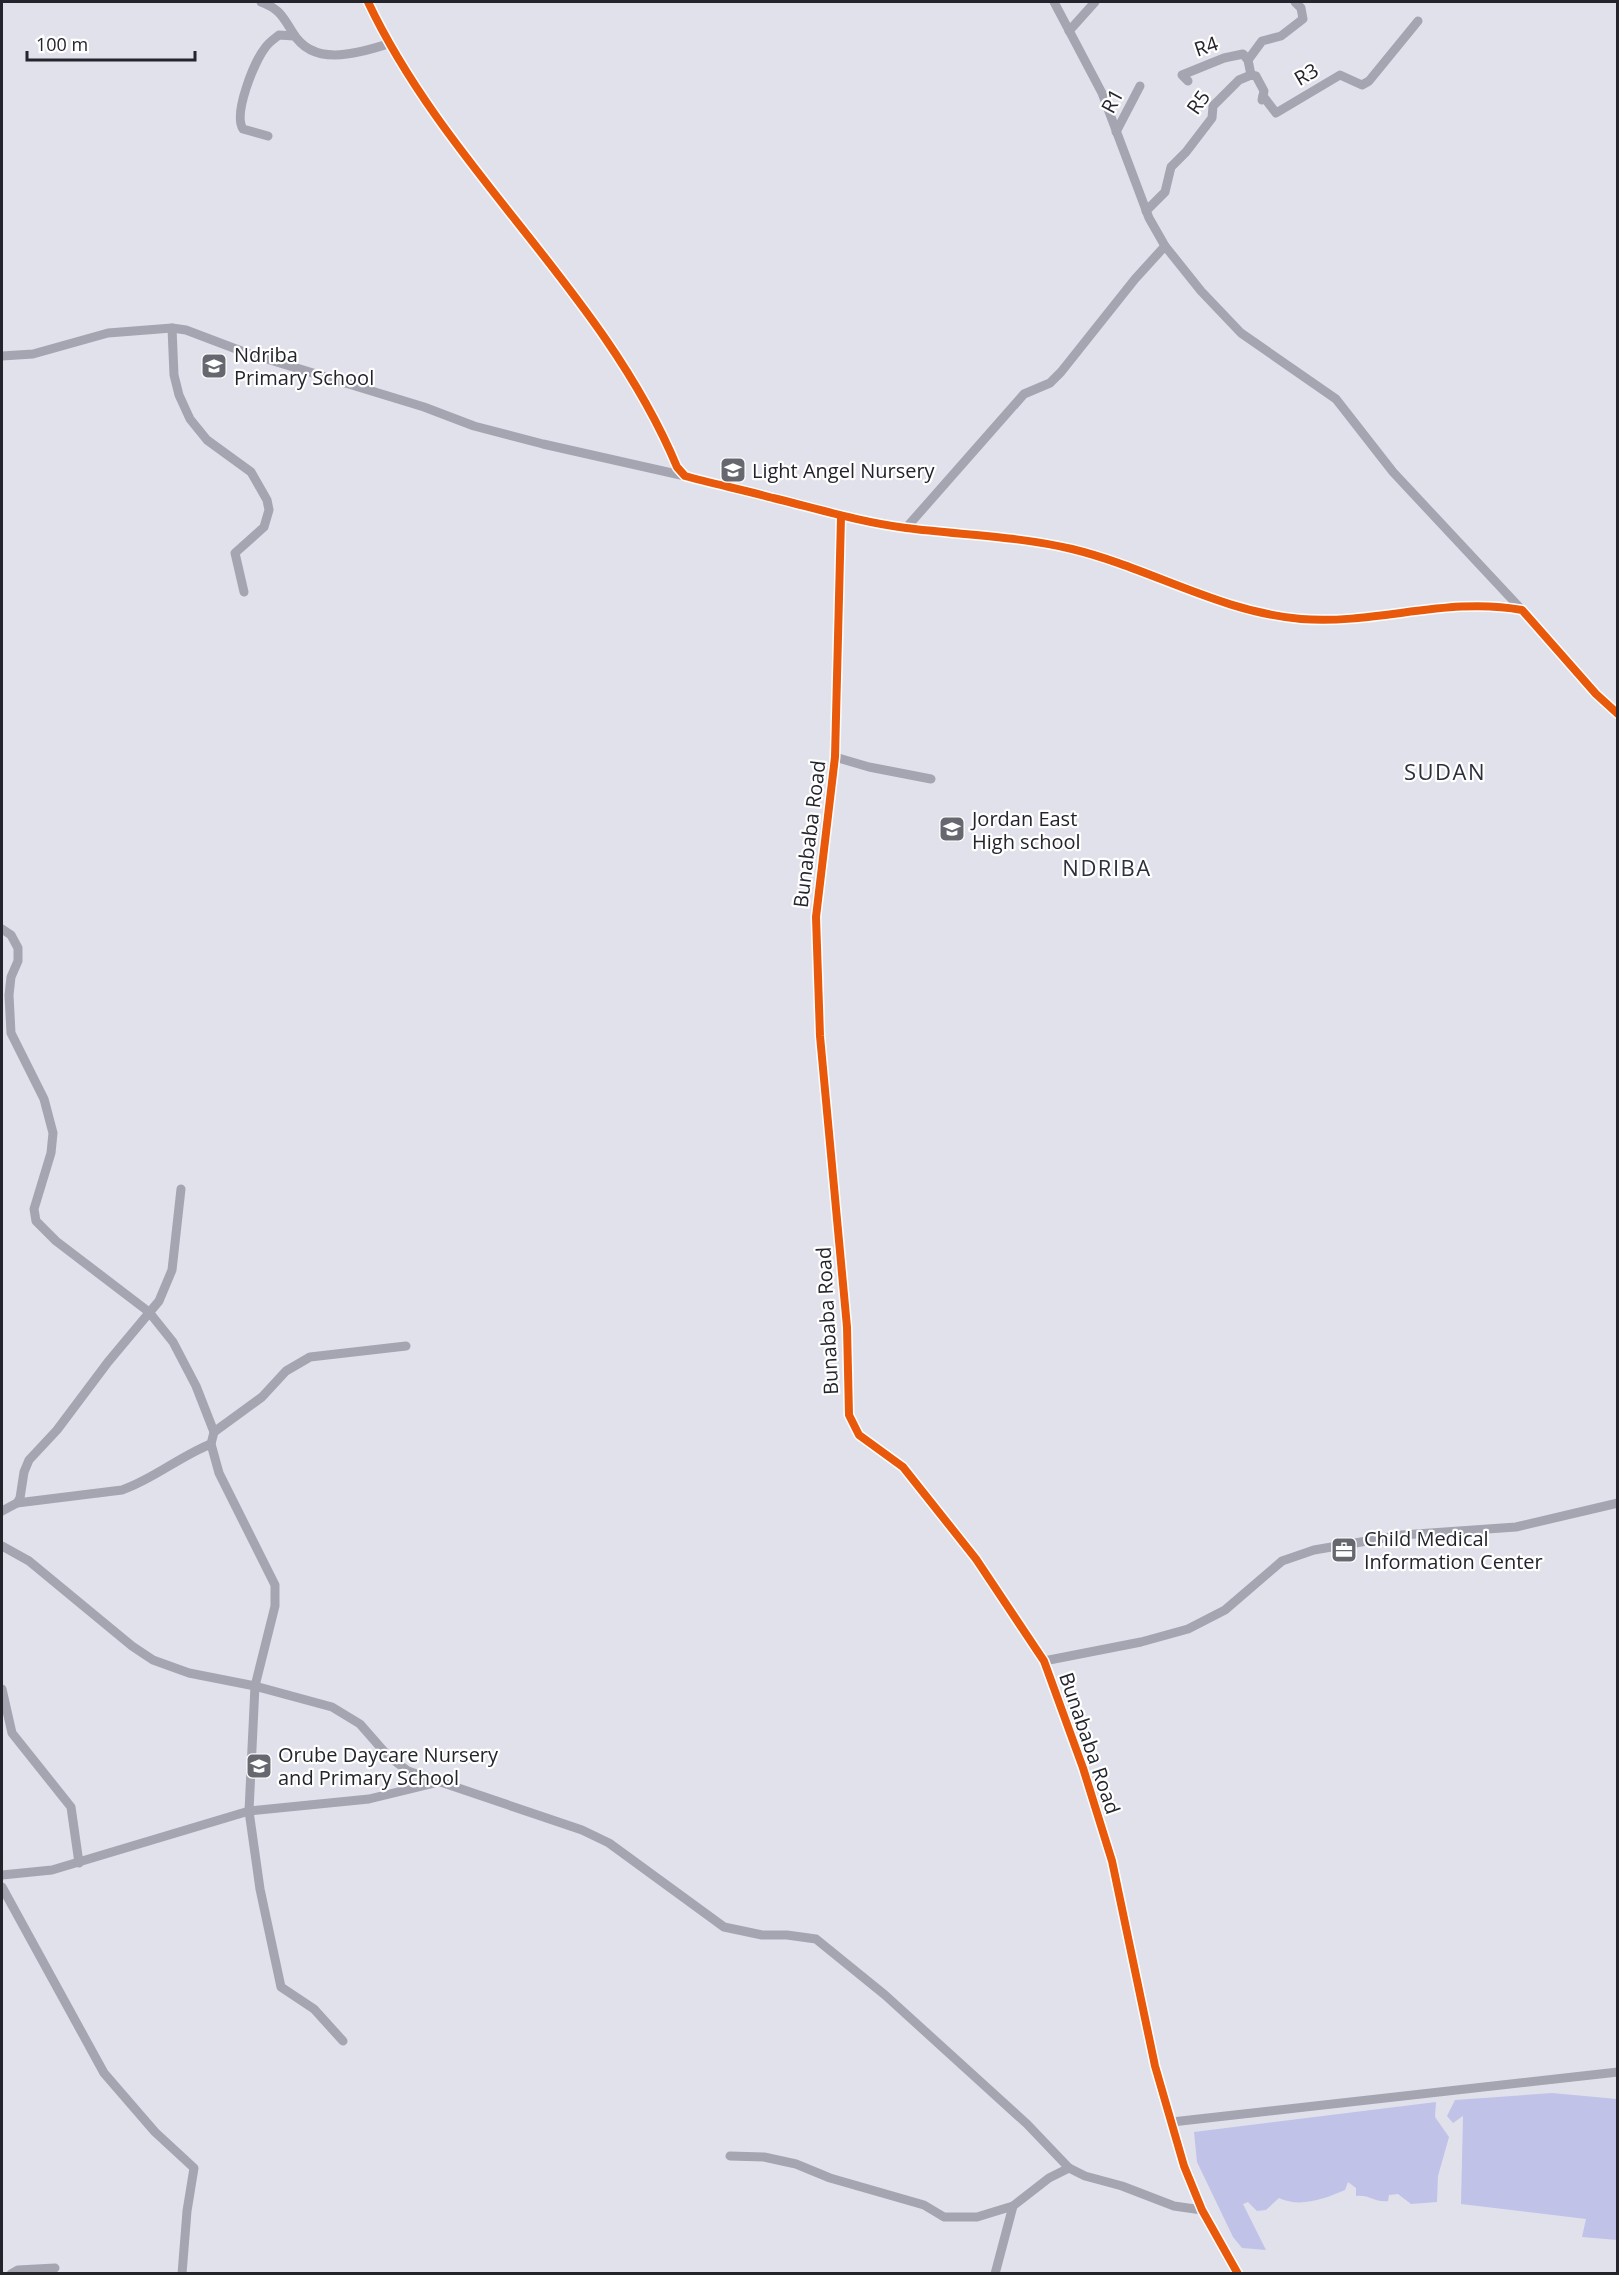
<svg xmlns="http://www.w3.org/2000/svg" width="1619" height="2275" viewBox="0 0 1619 2275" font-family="'Open Sans',sans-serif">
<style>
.forest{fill:#c1c2e8}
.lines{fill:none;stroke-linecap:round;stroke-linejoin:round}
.minor{stroke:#a5a5b2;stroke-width:9}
.cycleway-casing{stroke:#fff;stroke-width:11}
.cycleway{stroke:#e8590c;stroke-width:8}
.labels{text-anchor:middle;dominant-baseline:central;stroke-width:4.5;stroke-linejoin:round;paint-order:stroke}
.street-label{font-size:20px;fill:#24252c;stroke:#fff}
.poi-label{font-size:20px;fill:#24252c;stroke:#fff;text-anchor:start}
.quarter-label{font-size:22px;letter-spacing:1.5px;fill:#2e2f3e;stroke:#fff}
</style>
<rect width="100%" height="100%" fill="#e1e1ec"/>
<g class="forest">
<path d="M1552 2093 1617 2099V2240L1582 2237 1586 2219 1461 2204 1463 2116 1453 2123 1447 2116 1455 2100Z"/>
<path d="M1436 2102 1435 2117 1449 2137 1438 2176 1437 2202 1411 2204 1398 2194 1389 2195 1388 2201C1375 2203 1369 2194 1356 2196V2188L1348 2182 1345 2190C1324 2199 1300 2208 1279 2198L1266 2210 1257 2211 1248 2202 1243 2204 1266 2250 1242 2248 1233 2237 1197 2162 1194 2132Z"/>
</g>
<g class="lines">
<g class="minor">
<path d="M261 2C280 9 283 17 293 33 314 68 358 53 388 44"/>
<path d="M368 2C448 171 604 292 677 467L685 476C714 484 744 490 773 498 818 509 860 522 906 528 961 535 1017 536 1072 549 1150 568 1220 612 1301 619 1376 625 1448 596 1522 610L1596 694 1618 714"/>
<path d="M1054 2 1102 93 1149 218 1165 246 1201 291 1241 333 1336 399 1393 472 1522 610"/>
<path d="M1069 31 1095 2"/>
<path d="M1251 75 1248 60 1262 41 1281 36 1303 19 1301 8 1295 2"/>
<path d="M1188 81 1182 75 1224 58 1243 54 1248 60"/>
<path d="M1263 96 1276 113 1340 75 1362 85 1369 81 1418 21"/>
<path d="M1116 132 1140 86"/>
<path d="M268 136 243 129C233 114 254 62 265 48 268 43 274 39 279 35L294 36"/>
<path d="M1146 211 1165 192 1171 167 1186 152 1212 118 1213 106 1239 80 1251 75 1256 76 1264 91 1262 100"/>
<path d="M172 328 174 375 179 395 190 419 207 440 251 472 267 500 269 510 264 527 235 553 244 592"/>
<path d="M2 356 33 354 108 333 172 328 186 330 244 352 424 407 474 426 543 444 685 476"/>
<path d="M841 517 835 757 816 917 820 1036 847 1327 849 1415 859 1435 903 1467 976 1559 1044 1661 1083 1768 1112 1861 1155 2066 1184 2166 1202 2210 1238 2274"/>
<path d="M906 528 1024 394 1050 383 1061 372 1135 279 1165 246"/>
<path d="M835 757 869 767 931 779"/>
<path d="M2 929 11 935 18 948V961L11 977 9 995 11 1033 44 1099 53 1133 51 1153 34 1209 36 1221 56 1241 149 1312 173 1342 196 1386 214 1432 211 1444 219 1473 275 1585V1606L255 1686 249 1811 260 1889 281 1987 314 2009 343 2041"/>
<path d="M214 1432 262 1397 286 1371 310 1357 406 1346"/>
<path d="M17 1503 122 1490C154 1479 180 1456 211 1444"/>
<path d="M2 1511 17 1503 20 1498 24 1472 29 1460 57 1430 108 1362 159 1301 172 1270 181 1189"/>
<path d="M2 1546 29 1561 132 1646 153 1660 189 1673 255 1686 332 1707 360 1724 388 1756 408 1771 582 1830 609 1843 724 1927 762 1935H787L816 1939 885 1995 1027 2124 1069 2168 1085 2176 1122 2186 1174 2206 1202 2210"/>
<path d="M1044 1661 1141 1642 1188 1629 1225 1610 1282 1561 1314 1550 1402 1535 1516 1527 1618 1503"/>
<path d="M2 1689 12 1733 71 1807 79 1863"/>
<path d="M2 1875 52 1870 249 1811 369 1799 439 1782"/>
<path d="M2 1887 104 2073 155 2132 194 2168 187 2211 182 2274"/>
<path d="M1172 2122 1618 2072"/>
<path d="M730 2156 764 2157 796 2164 830 2178 924 2205 944 2217H977L1013 2206 1049 2178 1069 2168"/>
<path d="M11 2274 18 2270 55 2268"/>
<path d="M995 2274 1013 2206"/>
</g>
<g class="cycleway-casing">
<g id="cycleway">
<path d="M368 2C448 171 604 292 677 467L685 476C714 484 744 490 773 498 818 509 860 522 906 528 961 535 1017 536 1072 549 1150 568 1220 612 1301 619 1376 625 1448 596 1522 610L1596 694 1618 714"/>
<path d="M841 517 835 757 816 917 820 1036 847 1327 849 1415 859 1435 903 1467 976 1559 1044 1661 1083 1768 1112 1861 1155 2066 1184 2166 1202 2210 1238 2274"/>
</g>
</g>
<use href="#cycleway" class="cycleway"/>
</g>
<defs>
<g id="school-square" transform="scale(1.35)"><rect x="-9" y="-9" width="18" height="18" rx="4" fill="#66676f" stroke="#fff"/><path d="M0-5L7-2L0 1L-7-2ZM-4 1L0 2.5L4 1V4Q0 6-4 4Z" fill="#fff"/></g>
<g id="office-square" transform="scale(1.35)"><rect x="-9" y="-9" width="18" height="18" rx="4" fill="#66676f" stroke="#fff"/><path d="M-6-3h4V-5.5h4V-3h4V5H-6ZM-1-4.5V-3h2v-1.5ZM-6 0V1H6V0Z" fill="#fff"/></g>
</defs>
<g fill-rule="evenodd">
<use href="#school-square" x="214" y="366"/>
<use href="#school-square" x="733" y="470"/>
<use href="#school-square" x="952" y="829"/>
<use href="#office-square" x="1344" y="1550"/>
<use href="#school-square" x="259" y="1766"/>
</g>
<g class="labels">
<g class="street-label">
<text transform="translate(1206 46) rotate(-19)">R4</text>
<text transform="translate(1306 74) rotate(-30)">R3</text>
<text transform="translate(1112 101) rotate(-62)">R1</text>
<text transform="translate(1198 102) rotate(-55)">R5</text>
<text transform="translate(809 834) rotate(-83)">Bunababa Road</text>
<text transform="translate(827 1321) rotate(-93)">Bunababa Road</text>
<text transform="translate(1090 1743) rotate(71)">Bunababa Road</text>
</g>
<g class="poi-label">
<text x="234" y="354">Ndriba<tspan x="234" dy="23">Primary School</tspan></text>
<text x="752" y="470">Light Angel Nursery</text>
<text x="972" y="818">Jordan East<tspan x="972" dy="23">High school</tspan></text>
<text x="1364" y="1538">Child Medical<tspan x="1364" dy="23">Information Center</tspan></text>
<text x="278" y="1754">Orube Daycare Nursery<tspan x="278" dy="23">and Primary School</tspan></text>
</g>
<g class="quarter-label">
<text x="1445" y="771">SUDAN</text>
<text x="1107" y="867">NDRIBA</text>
</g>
</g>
<rect width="1619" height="2275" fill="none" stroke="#24252c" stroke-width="6"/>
<path d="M27 51v9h168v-9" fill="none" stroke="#24252c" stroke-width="3"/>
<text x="36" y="51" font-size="18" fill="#24252c" stroke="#ffffff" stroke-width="4.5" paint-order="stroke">100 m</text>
</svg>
